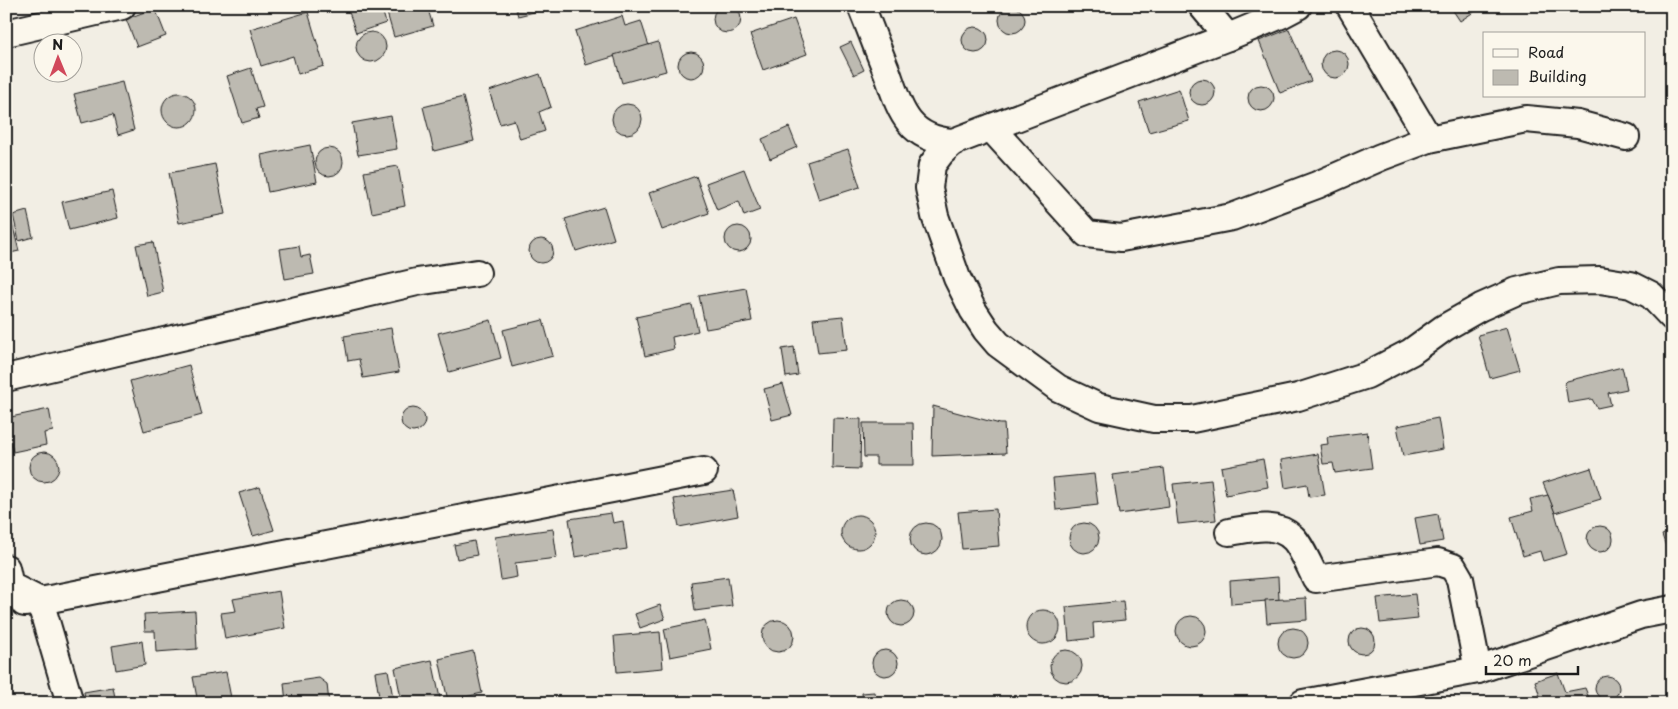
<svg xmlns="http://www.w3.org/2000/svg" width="1678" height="709" viewBox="0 0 1678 709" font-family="'Playpen Sans',sans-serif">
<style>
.building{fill:#bdbab1;stroke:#1c1c1c}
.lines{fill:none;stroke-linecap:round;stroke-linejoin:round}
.minor-casing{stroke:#1c1c1c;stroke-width:30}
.minor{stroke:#fbf7ec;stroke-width:26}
</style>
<rect width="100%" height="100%" fill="#f2eee4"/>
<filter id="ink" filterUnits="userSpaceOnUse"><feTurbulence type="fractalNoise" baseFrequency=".02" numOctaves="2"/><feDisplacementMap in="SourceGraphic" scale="10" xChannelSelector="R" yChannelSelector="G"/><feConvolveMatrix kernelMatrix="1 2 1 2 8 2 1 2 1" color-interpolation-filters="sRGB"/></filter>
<g filter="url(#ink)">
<g class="building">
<circle cx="727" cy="19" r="14"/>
<path d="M347 6H381L386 23 356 33Z"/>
<path d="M385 6H427L433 26 394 37Z"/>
<path d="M515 6H541L542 10 518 16Z"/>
<path d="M1450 6H1483L1460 21Z"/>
<circle cx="1012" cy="20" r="13"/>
<path d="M155 8 166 36 137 47 126 19Z"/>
<path d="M308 12 324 66 298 74 293 56 261 66 250 29Z"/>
<path d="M622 16 625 26 641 21 649 46 586 65 575 31Z"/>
<path d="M794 19 807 54 763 70 750 34Z"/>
<circle cx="975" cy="40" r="13"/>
<path d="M1289 29 1311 81 1280 93 1259 41Z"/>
<circle cx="371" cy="47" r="15"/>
<path d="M658 42 666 71 622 83 614 55Z"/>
<path d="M851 42 864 70 854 75 840 47Z"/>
<circle cx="1335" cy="64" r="14"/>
<circle cx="691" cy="65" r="13"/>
<path d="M251 68 263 107 256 109 259 118 242 123 227 76Z"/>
<path d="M540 74 551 107 539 112 545 131 520 139 514 120 500 124 489 91Z"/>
<circle cx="1202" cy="92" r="13"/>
<path d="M122 82 134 130 118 135 113 115 82 123 74 94Z"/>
<circle cx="1261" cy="98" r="13"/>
<path d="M6 87 12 110 6 111Z"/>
<path d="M1179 89 1189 121 1149 132 1139 102Z"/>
<circle cx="179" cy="110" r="17"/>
<path d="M463 97 474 141 434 151 423 107Z"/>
<circle cx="627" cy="119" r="15"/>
<path d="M391 116 397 149 358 155 352 123Z"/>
<path d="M789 127 797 147 770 159 762 139Z"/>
<path d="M310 145 317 182 268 192 261 155Z"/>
<circle cx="329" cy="162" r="14"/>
<path d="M848 149 860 187 819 200 807 162Z"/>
<path d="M215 164 225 214 179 223 169 173Z"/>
<path d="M398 166 405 206 372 213 364 172Z"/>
<path d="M744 169 760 210 744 216 739 201 717 210 706 183Z"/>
<path d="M696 176 709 213 662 230 649 193Z"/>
<path d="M112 191 118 218 69 230 62 202Z"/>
<path d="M604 207 614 239 576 251 565 219Z"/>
<path d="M27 211 33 237 19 241 13 215Z"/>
<path d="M11 219 19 251 6 254V220Z"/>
<circle cx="738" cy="239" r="13"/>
<circle cx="541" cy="251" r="12"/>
<path d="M153 242 163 292 147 296 136 245Z"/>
<path d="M299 246 301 257 310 255 314 274 285 279 280 249Z"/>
<path d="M746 288 752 321 706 329 699 296Z"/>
<path d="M692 305 698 331 672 337 674 349 645 356 636 317Z"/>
<path d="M843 316 847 350 818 353 813 319Z"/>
<path d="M491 320 501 358 449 372 438 333Z"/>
<path d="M543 320 553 356 512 367 503 330Z"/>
<path d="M1507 327 1520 370 1490 378 1478 335Z"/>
<path d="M391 328 399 372 363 378 359 359 348 361 344 336Z"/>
<path d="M794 347 798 375 786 377 782 349Z"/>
<path d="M189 365 202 415 144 431 130 381Z"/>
<path d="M1622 367 1627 389 1608 393 1611 405 1597 408 1592 399 1568 403 1565 383 1567 381Z"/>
<path d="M783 384 792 415 772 420 764 389Z"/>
<path d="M933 406 1000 424H1004L1006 453 932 456Z"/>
<circle cx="413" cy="420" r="12"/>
<path d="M49 409 53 431 44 433 46 445 13 452 6 418Z"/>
<path d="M833 418 861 419 860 469 832 468Z"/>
<path d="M1438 418 1443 449 1403 456 1397 426Z"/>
<path d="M863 423H913L914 465H876V457H864Z"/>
<path d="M1367 432 1372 468 1335 473 1333 463 1323 464 1320 445 1328 444 1327 437Z"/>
<circle cx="44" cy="467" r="15"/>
<path d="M1318 454 1325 495 1309 497 1307 484 1285 488 1281 460Z"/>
<path d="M1263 459 1268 487 1226 495 1221 467Z"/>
<path d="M1164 468 1169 507 1119 514 1113 475Z"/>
<path d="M1591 468 1601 499 1555 513 1543 483Z"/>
<path d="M1094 474 1098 505 1056 510 1053 478Z"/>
<path d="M1211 480 1216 520 1178 524 1173 484Z"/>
<path d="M260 487 274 530 253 536 239 493Z"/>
<path d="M733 490 738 516 679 527 674 499Z"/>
<path d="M1548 495 1555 513 1567 554 1543 561 1540 551 1523 556 1511 517 1533 511 1530 499Z"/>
<path d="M996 509 999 546 962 549 958 512Z"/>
<path d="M611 513 613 523 623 521 627 549 575 557 569 519Z"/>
<path d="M1438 514 1443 541 1420 545 1415 518Z"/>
<circle cx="858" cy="532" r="17"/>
<circle cx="926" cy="539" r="16"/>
<circle cx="1084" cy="538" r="15"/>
<circle cx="1600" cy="539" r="13"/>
<path d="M553 529 557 558 515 563 517 577 501 580 495 537Z"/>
<path d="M1672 531V564L1662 535Z"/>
<path d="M474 541 477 555 457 559 454 545Z"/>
<path d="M728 577 732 606 695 611 691 582Z"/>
<path d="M1278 577 1279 600 1231 604 1230 581Z"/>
<path d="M279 591 285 628 225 639 221 613 236 611 233 599Z"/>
<path d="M1415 594 1418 619 1380 623 1377 598Z"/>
<path d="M1306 598 1307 620 1267 623 1265 600Z"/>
<circle cx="901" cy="613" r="13"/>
<path d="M1123 601 1125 620 1093 623 1094 638 1069 641 1066 607Z"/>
<path d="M660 605 665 619 640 628 635 614Z"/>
<circle cx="1043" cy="627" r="17"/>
<path d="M195 611 197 649 156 652 155 631H145L144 614Z"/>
<circle cx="1191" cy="631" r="15"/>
<path d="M705 620 711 649 670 657 664 629Z"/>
<circle cx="778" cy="636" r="16"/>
<circle cx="1362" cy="641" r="13"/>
<circle cx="1293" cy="643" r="15"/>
<path d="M660 632 663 668 617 672 614 636Z"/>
<path d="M142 641 145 665 116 670 112 646Z"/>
<circle cx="885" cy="663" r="13"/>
<circle cx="1066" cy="666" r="16"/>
<path d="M473 651 482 693 448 701 439 659Z"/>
<path d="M432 660 441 703H402L395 668Z"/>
<path d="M388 670 394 703H380L375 672Z"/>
<path d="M226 672 231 698 198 703 193 677Z"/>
<path d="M1558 673 1565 692 1585 688 1591 703H1542L1535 681Z"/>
<circle cx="1607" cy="688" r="12"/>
<path d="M319 678 327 684 329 703H286L284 683Z"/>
<path d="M113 687 116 703H86L84 692Z"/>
<path d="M874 692 876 703H863L862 693Z"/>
</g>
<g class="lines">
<g class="minor-casing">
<g id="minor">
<path d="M861 6C870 28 878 50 887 72 900 109 907 139 953 142L1228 37 1281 15 1298 6"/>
<path d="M1202 6 1228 37"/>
<path d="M1350 6 1429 139 1526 119 1578 124 1626 137"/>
<path d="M6 33 122 6"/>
<path d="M991 128 1087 234 1121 238 1232 217 1317 185 1381 157 1429 139"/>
<path d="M953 142 941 153 932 165 929 188 935 216 957 278 973 310 986 330 998 344 1058 388 1099 407 1154 419H1192L1298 397 1367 375 1411 352 1444 328 1481 307 1517 291 1559 281 1600 280 1631 285 1651 295 1672 317"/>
<path d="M6 378 417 282 477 273"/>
<path d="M1229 532C1250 529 1275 521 1293 538 1300 544 1311 569 1316 579L1438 562 1453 567 1460 579 1478 670"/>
<path d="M6 568 10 586 40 601 704 471"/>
<path d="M24 603 40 601 70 703"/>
<path d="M1303 703 1478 670 1641 615 1672 609"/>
</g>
</g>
<use href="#minor" class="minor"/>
</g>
</g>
<rect width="1678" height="709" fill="none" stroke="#fbf7ec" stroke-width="25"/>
<rect x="12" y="12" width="1653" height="684" fill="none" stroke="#1c1c1c" stroke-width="2" filter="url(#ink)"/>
<rect x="1483" y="32" width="162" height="65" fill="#fbf7ec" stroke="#a29f99"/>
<rect x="1493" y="49" width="25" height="8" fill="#fbf7ec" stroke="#a29f99"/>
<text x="1528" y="58" font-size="15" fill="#1c1c1c">Road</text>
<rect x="1493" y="70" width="25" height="15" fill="#bdbab1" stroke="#a29f99"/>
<text x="1528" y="82" font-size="15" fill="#1c1c1c">Building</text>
<g transform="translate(58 58) rotate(359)"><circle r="24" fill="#fbf7ec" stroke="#a29f99"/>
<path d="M0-4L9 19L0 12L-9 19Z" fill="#d1495b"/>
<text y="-8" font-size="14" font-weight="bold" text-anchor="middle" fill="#1c1c1c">N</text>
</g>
<path d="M1486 666v8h92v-8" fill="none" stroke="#1c1c1c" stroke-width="2.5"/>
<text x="1493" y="666" font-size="15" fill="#1c1c1c" stroke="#fbf7ec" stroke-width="4" paint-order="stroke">20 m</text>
</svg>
